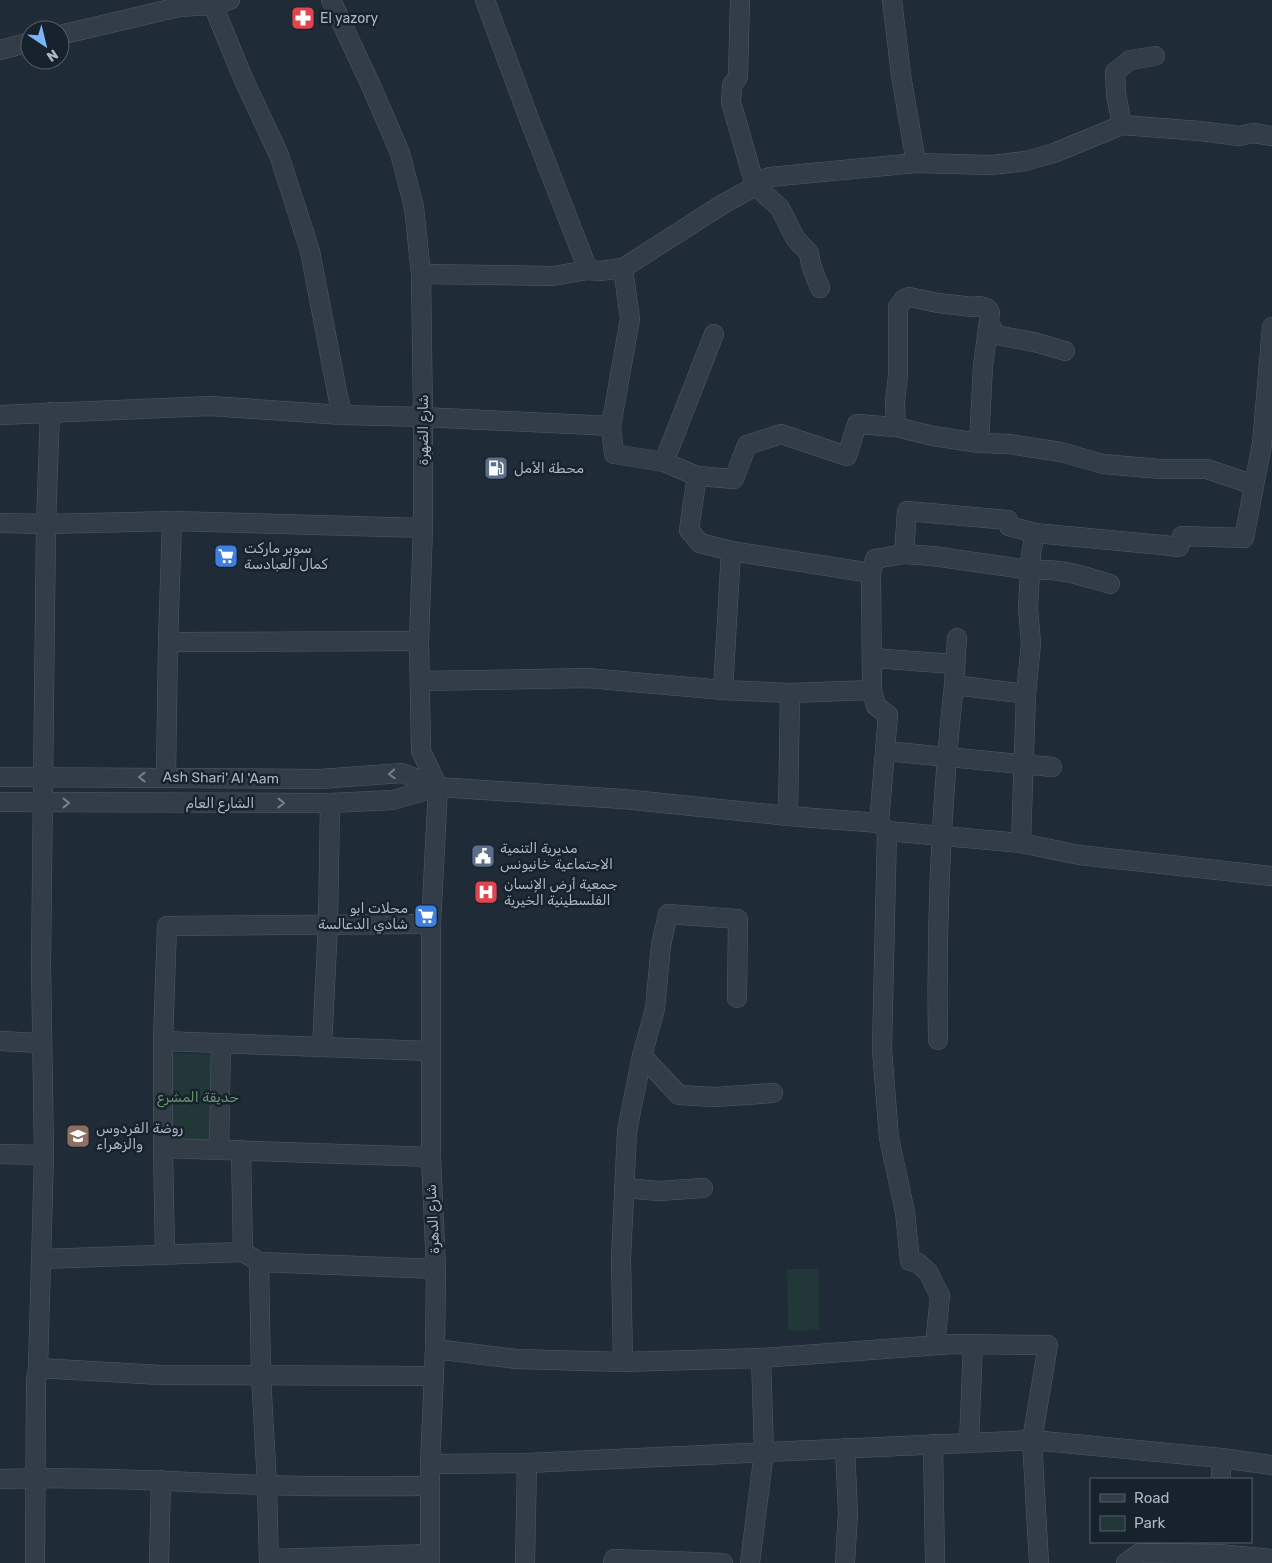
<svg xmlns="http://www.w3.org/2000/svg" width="1272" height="1563" viewBox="0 0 1272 1563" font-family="Rubik,'Noto Sans Arabic',sans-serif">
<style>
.green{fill:#213738}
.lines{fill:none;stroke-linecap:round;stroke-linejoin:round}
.minor-casing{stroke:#505a66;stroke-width:20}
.minor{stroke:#323d48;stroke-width:19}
.oneway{stroke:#75808d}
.labels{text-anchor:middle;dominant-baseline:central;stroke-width:5;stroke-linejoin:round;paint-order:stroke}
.poi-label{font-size:14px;fill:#acb7c5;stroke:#18222c;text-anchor:start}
.street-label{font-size:14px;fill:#acb7c5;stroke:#18222c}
.park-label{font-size:14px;fill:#64956c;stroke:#18222c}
</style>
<rect width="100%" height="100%" fill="#1f2b37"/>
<g class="green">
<path d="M172 1053 223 1055 225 1139 173 1140Z"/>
<path d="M787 1269H819V1330L788 1331Z"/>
</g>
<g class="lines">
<g class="minor-casing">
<g id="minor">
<path d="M211 0 243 78 279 155 310 251 338 397 343 415"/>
<path d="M331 0 372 88 400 153 414 207 421 274 423 417V528L419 641 421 751 438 787 431 924V1157L436 1269 435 1349 430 1464V1563"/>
<path d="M485 0 528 116 588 270"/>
<path d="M740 0 738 77 732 85 731 102 754 182"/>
<path d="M892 0 901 75 916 163"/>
<path d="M60 35 179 7 213 5 230 0"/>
<path d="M0 50 30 42"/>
<path d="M1122 125 1200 131 1239 136 1253 133 1272 136"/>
<path d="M756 186 780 208 795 238 809 253 811 265 820 288"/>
<path d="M421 274 553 276 588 270 600 271 623 268 723 204 756 186 754 182 770 177 916 163 992 165 1026 161 1054 153 1122 125 1116 94 1115 72 1130 60 1155 56"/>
<path d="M990 324 996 335 1034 342 1065 351"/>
<path d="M0 415 210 406 343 415 423 417 611 426 614 454 664 462 697 476 689 530 700 543 731 551 871 573"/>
<path d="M611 426 630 319 623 268"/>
<path d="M896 427 895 402 898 375V307L904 299 909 297 938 303 973 307 980 306 987 308 990 313 983 366 979 443"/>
<path d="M664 462 714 334"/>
<path d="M697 476 734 479 747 445 781 434 847 456 857 424 896 427 933 436 979 443 1009 444 1061 452 1103 464 1160 469H1207L1254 485"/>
<path d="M0 523 46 524 172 521 423 528"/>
<path d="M1110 584C1080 575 1062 568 1030 570L933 556 904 554 907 511 1008 520 1009 526 1035 533 1162 545 1179 547 1182 536 1244 538 1262 444 1272 327"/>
<path d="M957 638 954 685 1026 694"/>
<path d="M168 642 419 641"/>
<path d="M873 658 954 664"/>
<path d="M420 681 588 678 723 690 790 693 872 690"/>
<path d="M723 690 731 551"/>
<path d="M885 751 1052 767"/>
<path d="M0 777 320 779 402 773 438 787 623 799 788 816 879 823 887 831 1021 843 1079 855 1272 876"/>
<path d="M166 777 168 642 172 521"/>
<path d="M0 802 330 803 393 800 438 787"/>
<path d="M788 816 790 693"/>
<path d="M879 823 888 715 876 706 872 690 871 573 875 559 904 554"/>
<path d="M887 831 882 1049 889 1138 905 1212 910 1261 918 1263 928 1272 940 1296 935 1345"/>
<path d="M1021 843 1026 694 1031 643 1028 608 1031 554 1035 533"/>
<path d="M938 1040C936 921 941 803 954 685"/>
<path d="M0 1041 41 1043"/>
<path d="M163 1041 430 1051"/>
<path d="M322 1047 328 924 330 803"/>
<path d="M642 1056 679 1095 716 1097 773 1093"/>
<path d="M163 1148 431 1157"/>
<path d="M219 1150 221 1043"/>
<path d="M241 1150 243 1252"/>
<path d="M0 1154 44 1155"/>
<path d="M624 1188 659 1191 703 1188"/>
<path d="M165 1254 163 1148V1041L167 926 431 924"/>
<path d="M41 1259 243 1252 259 1262 436 1269"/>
<path d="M259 1262 261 1375 267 1485 269 1563"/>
<path d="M435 1349 516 1359 623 1362 761 1358 953 1344 1048 1345 1032 1440 1039 1563"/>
<path d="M623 1362 621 1258 627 1131 642 1056 655 1009 661 945 668 914 738 919 737 998"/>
<path d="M38 1368 161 1375 434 1376"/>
<path d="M969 1443 973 1344"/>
<path d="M933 1444 935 1563"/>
<path d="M430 1464 527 1463 1032 1440 1221 1458 1272 1465"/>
<path d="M0 1479C89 1476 178 1482 266 1485 321 1487 375 1486 430 1486"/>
<path d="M1221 1479V1458"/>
<path d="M269 1559 430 1554"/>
<path d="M35 1563 36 1382 38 1368 44 1155 41 964 46 524 50 412"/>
<path d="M159 1563 161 1480"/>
<path d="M525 1563 527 1463"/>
<path d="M613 1563 614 1559 723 1563"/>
<path d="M750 1563 764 1452 761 1358"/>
<path d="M845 1563 848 1513 845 1448"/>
<path d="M1126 1563 1140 1553 1219 1554 1272 1559"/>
</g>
</g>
<use href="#minor" class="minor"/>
</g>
<defs><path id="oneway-chevron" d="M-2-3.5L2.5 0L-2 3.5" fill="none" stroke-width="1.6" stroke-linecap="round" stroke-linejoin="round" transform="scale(1.25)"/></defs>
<g class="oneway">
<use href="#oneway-chevron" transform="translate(392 774) rotate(176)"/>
<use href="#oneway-chevron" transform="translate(142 777) rotate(180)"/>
<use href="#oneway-chevron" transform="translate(66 803)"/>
<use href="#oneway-chevron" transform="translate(281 803)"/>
</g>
<defs>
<g id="pharmacy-square" transform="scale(1.25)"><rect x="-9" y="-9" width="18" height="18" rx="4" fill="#e0444e" stroke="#18222c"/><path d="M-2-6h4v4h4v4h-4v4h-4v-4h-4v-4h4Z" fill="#fff"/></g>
<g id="fuel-square" transform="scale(1.25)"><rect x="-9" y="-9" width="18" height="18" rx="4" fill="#5c6f8a" stroke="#18222c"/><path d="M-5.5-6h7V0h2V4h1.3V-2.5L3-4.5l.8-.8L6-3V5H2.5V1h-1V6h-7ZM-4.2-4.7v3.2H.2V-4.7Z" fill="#fff"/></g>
<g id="supermarket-square" transform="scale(1.25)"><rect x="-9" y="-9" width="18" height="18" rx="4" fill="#3f7fe0" stroke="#18222c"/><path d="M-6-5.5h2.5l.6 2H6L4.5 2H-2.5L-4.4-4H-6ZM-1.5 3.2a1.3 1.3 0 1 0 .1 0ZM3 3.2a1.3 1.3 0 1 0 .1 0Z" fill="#fff"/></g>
<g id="civic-square" transform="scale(1.25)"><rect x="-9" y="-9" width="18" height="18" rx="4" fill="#5c6f8a" stroke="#18222c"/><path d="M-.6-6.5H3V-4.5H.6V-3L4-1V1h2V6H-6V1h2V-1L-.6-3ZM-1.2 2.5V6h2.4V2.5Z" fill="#fff"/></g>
<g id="hospital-square" transform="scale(1.25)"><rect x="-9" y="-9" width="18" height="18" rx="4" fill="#e0444e" stroke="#18222c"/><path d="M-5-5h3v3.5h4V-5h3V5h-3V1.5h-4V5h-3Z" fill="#fff"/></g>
<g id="school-square" transform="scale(1.25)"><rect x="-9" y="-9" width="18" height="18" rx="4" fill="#8d6e63" stroke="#18222c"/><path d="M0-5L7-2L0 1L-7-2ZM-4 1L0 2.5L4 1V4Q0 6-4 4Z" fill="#fff"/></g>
</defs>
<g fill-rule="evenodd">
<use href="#pharmacy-square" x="303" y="18"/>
<use href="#fuel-square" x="496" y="468"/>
<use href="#supermarket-square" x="226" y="556"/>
<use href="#civic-square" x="483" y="856"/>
<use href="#hospital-square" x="486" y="892"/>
<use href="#supermarket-square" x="426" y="916"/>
<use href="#school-square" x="78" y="1136"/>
</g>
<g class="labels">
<g class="poi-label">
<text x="320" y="18">El yazory</text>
<text x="514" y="468">محطة الأمل</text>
<text x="244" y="548">سوبر ماركت<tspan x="244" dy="16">كمال العبادسة</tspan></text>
<text x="500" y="848">مديرية التنمية<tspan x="500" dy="16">الاجتماعية خانيونس</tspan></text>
<text x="504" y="884">جمعية أرض الإنسان<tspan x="504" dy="16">الفلسطينية الخيرية</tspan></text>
<text x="408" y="908" text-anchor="end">محلات ابو<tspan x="408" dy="16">شادي الدعالسة</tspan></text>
<text x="96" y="1128">روضة الفردوس<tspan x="96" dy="16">والزهراء</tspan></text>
</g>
<g class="street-label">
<text transform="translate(423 430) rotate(-90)">شارع الضهرة</text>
<text transform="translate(221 778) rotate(1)">Ash Shari' Al 'Aam</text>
<text x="220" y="803">الشارع العام</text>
<text transform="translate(433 1219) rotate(-93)">شارع الدهرة</text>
</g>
<g class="park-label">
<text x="198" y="1097">حديقة المشرع</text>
</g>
</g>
<rect x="1090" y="1478" width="162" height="65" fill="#18222c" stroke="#535e69"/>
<rect x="1100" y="1494" width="25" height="8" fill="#323d48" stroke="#535e69"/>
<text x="1134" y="1503" font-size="15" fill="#acb7c5">Road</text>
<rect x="1100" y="1516" width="25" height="15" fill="#213738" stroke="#535e69"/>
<text x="1134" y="1528" font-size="15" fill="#acb7c5">Park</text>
<g transform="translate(45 45) rotate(145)"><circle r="24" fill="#18222c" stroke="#535e69"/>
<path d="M0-4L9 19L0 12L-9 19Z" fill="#7bb5fb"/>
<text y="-8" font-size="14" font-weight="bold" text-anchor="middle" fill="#acb7c5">N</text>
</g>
</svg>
